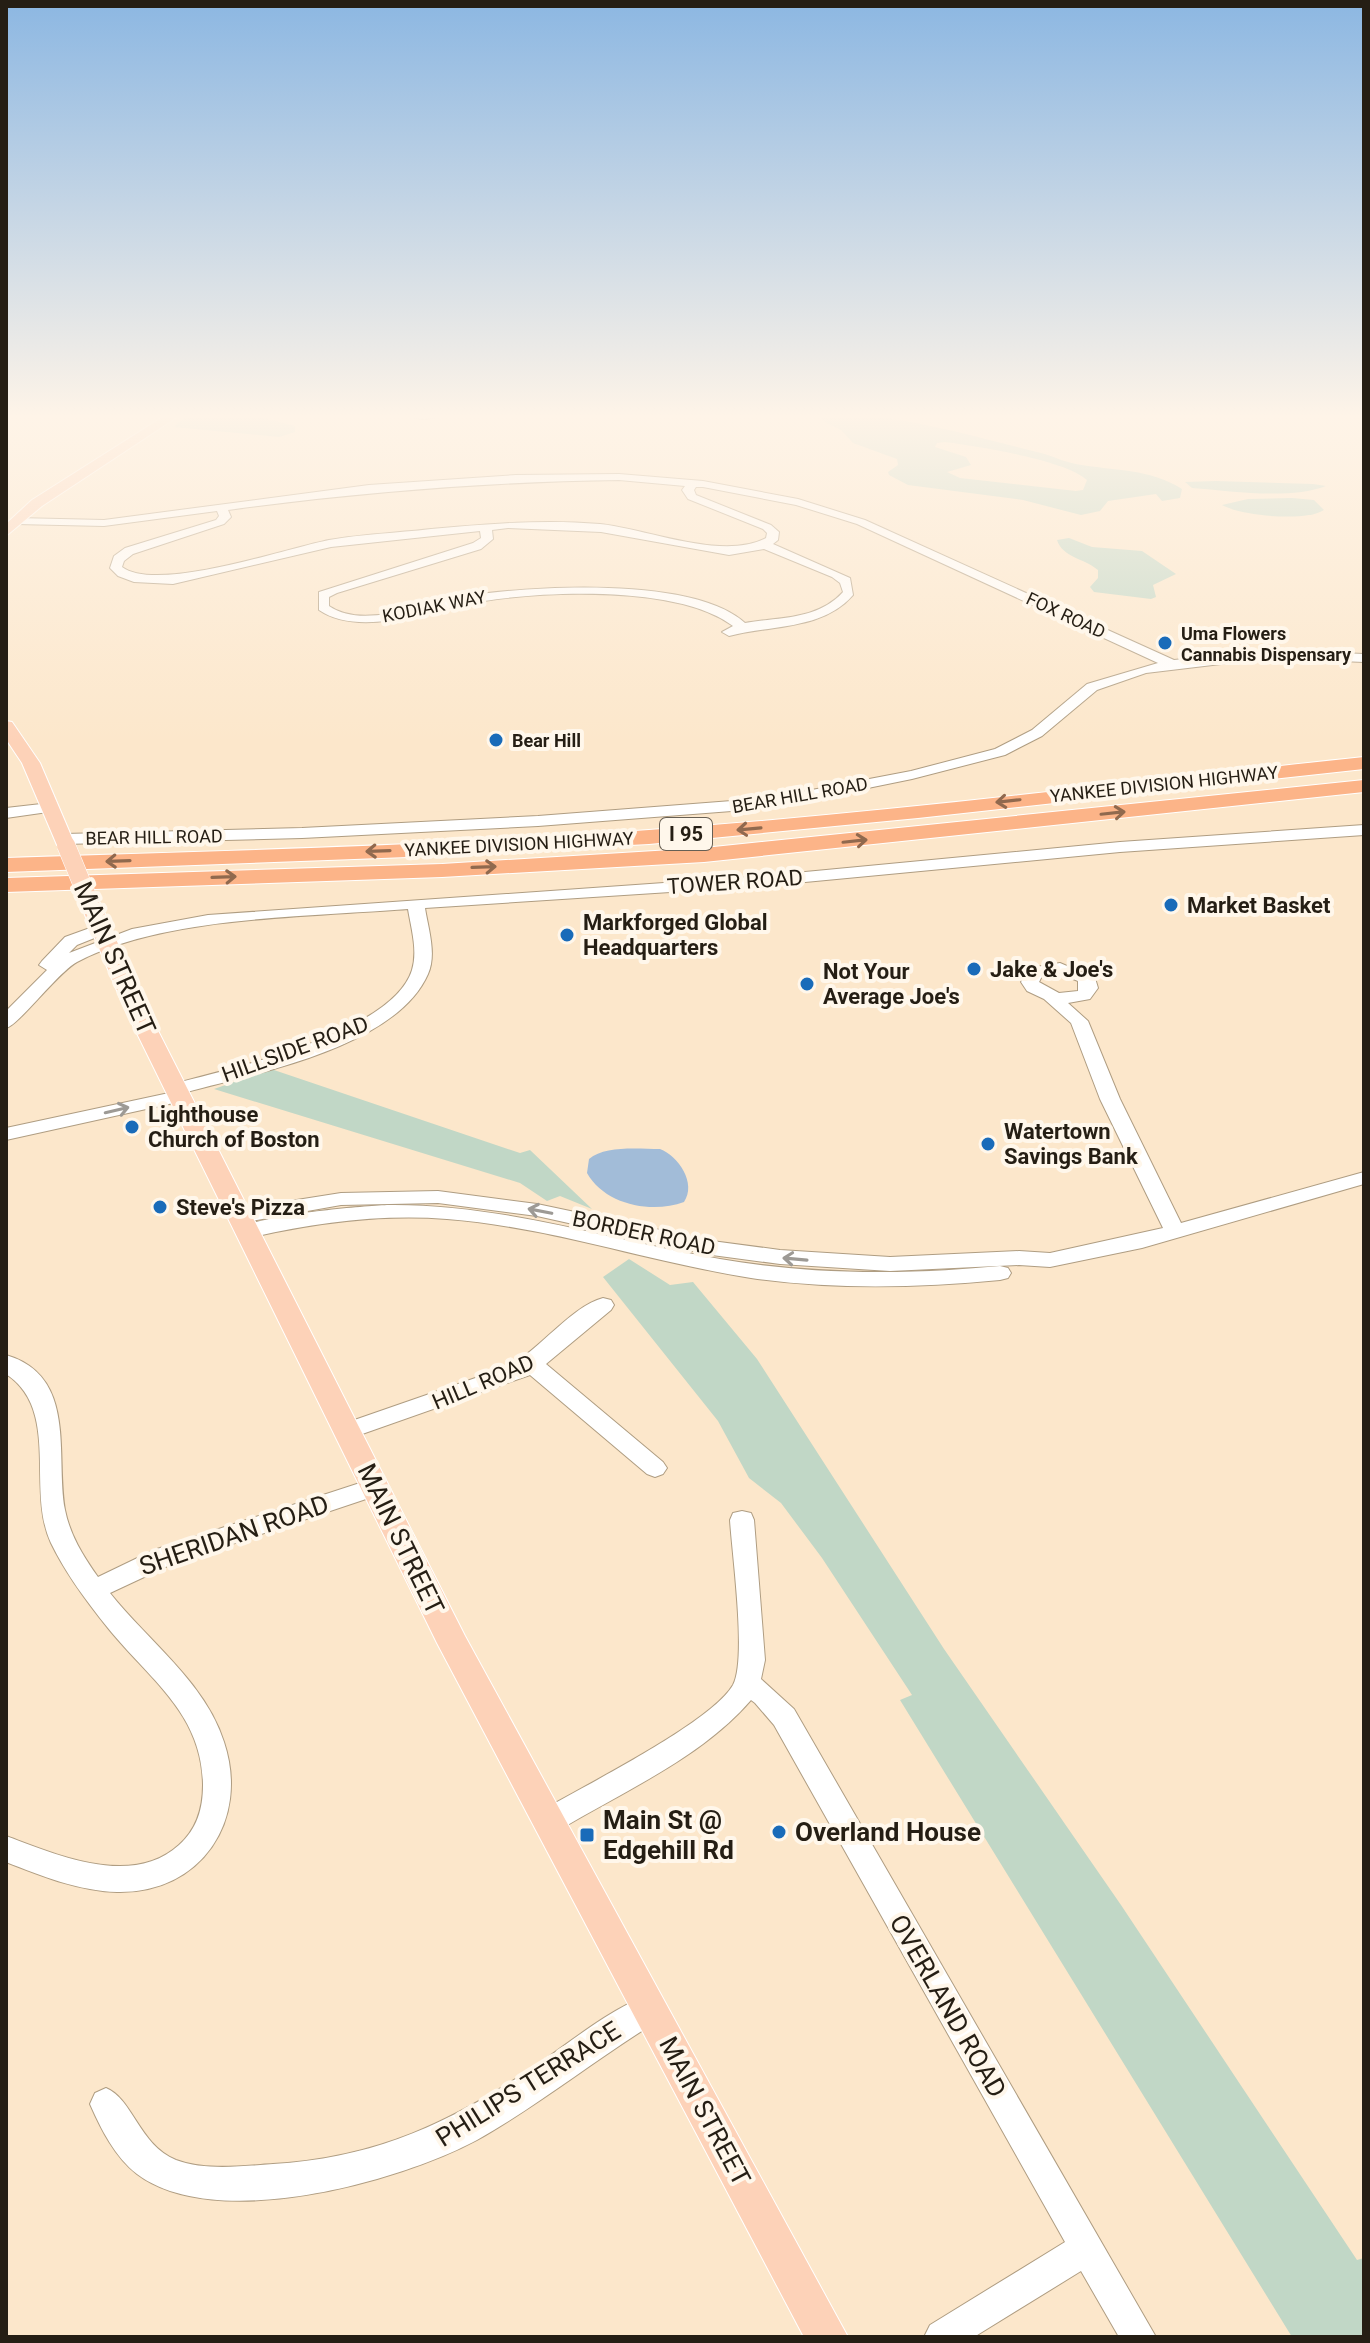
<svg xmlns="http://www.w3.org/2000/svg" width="1370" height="2343" viewBox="0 0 1370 2343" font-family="Roboto,sans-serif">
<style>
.green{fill:#c1d7c6;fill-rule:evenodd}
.water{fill:#a2bcd8}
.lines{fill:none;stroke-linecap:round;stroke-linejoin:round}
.minor-casing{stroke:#af9d82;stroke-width:2}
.major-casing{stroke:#fff;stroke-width:2}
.highway-casing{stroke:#fff;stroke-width:2}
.minor{fill:#fff;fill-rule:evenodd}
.major{fill:#fdd2b8;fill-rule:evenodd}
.highway{fill:#fcb488;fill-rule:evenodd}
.major-bridge-casing{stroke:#fff;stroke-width:19;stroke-linecap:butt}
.major-bridge{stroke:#fdd2b8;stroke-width:18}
.oneway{stroke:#90694e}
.oneway2{stroke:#9d9a95}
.poi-dot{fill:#196bb9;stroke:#fff7eb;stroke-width:3}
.labels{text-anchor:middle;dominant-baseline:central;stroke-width:8;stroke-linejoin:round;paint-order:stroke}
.far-street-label{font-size:18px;fill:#251e14;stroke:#fff7eb}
.far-poi-label{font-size:18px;font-weight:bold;fill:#251e14;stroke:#fff7eb;text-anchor:start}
.shield{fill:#fff7eb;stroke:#665f54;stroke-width:2}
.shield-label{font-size:20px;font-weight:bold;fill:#251e14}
.street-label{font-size:22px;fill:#251e14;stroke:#fff7eb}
.poi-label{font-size:22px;font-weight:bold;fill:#251e14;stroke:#fff7eb;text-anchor:start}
.near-street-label{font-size:26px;fill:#251e14;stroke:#fff7eb}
.near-poi-label{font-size:26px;font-weight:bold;fill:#251e14;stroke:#fff7eb;text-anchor:start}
</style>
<rect width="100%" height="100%" fill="#fce7cb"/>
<g class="green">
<path d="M187 415 256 416 295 426V432L279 437 174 427Z"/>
<path d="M819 415C885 409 975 437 1041 453 1053 456 1064 462 1076 464 1113 471 1149 468 1182 489L1180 498 1162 501 1156 494 1108 501 1100 511 1081 515 1023 500 908 485 889 475 888 472 898 465 897 459 853 443 841 430 825 422ZM945 442C976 446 1066 460 1087 480L1083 490 1076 491 960 478 947 472 971 465 966 457 935 447 937 443Z"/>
<path d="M1216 481 1313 484 1326 486C1290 500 1231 491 1192 488L1185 482Z"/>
<path d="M1292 498 1314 500 1324 510C1306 522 1241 516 1222 505L1248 499Z"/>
<path d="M1069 538 1092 547 1142 551 1176 574 1153 585 1156 597 1151 599 1094 592 1090 587 1098 578V570C1084 558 1063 558 1057 540Z"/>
<path d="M271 1069 520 1153 530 1150 592 1209 560 1196 547 1201 520 1183 214 1089Z"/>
<path d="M629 1259 670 1285 693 1282 757 1359 944 1649 1121 1905 1357 2260 1364 2258V2337H1292L900 1700 912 1695 822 1558 781 1503 749 1478 718 1421 603 1277Z"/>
</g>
<path class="water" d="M660 1149C678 1156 697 1183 684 1202 652 1214 605 1205 587 1173L589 1159C605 1145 639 1149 660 1149Z"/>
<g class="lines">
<g class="minor-casing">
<g id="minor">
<path d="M408 415H440C433 420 415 420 408 415Z"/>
<path d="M619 474 703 481 798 499 865 520 1174 660 1271 650 1364 654V662L1271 658 1146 673 1097 690 1042 736 1005 755 912 779 770 808 538 826 302 838 64 844 56 839 64 834 302 828 538 816 770 798 911 771 995 749 1032 730 1087 684 1158 663 857 524 796 505 703 487H696L694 490 696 495 771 525 779 532 778 540 773 544 850 578 853 595C823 630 771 625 729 636L722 632 733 626 730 624C676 586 548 591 484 601 437 608 361 639 319 610V592L473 543 481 538 480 531 331 547 173 584 134 582 118 576 110 568 114 556 125 548 216 520 219 516 217 511 104 526 16 524 10 521 16 518 104 520 369 485 516 475ZM619 480 685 486 682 490 688 499 763 529 767 533 766 538C723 561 648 529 600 524 543 519 488 524 431 529 397 533 362 534 329 540 284 549 157 593 122 567L124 561 133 554 224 524 231 517 228 510C361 492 485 482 619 480ZM508 528 601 532 729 555 764 549 832 577 840 583 843 592C818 620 779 617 745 623 693 575 526 586 459 597 421 603 364 630 329 606V597L337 593 481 549 493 539 492 530Z"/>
<path d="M50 803 55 805V811L6 818V808Z"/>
<path d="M1364 825V835L1120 852 763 886 425 908C428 928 437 954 428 974 396 1047 257 1073 187 1092L190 1096 187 1100 6 1140V1128L169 1093 167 1089 169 1085C228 1069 392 1034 412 970 418 950 411 928 408 909 310 917 163 916 77 962 57 973 19 1025 6 1028V1011L47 970 39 965 42 961 65 937 101 924 109 929 107 933 77 945 69 953 132 929 208 915 763 876 1120 842Z"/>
<path d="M1060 963 1095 978 1098 988 1090 999 1068 1003 1088 1021 1120 1099 1181 1223 1364 1172V1184L1142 1248 1050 1267 1019 1265 890 1271 780 1264 712 1255 537 1216 438 1203 341 1205 240 1223 230 1216 240 1209 341 1193 438 1191 537 1204 712 1241 780 1250 890 1257 1019 1251 1050 1253 1163 1228 1100 1099 1071 1023 1044 999 1027 991 1021 982 1030 968ZM1058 973 1078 981V991L1059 993 1039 982 1042 976Z"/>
<path d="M389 1205C503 1204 609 1240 720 1259 813 1275 906 1275 1000 1266L1008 1268 1011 1273 1008 1278 1000 1280C917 1288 834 1290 751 1278 649 1262 550 1227 447 1219 379 1214 314 1223 248 1238L238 1231C250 1215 364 1206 389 1205Z"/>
<path d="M603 1298 611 1300 614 1305 611 1310 546 1364 663 1462 667 1468 663 1474 655 1477 647 1474 530 1375 348 1439 340 1437 336 1431 340 1425 510 1366C540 1349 572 1306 603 1298Z"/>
<path d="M6 1355C78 1376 55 1456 65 1510 70 1535 83 1556 98 1577L154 1550 366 1481 375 1478 384 1481 387 1487 384 1493 172 1564 110 1593C148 1641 205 1682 224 1742 250 1820 201 1894 117 1892 79 1891 42 1876 6 1862V1836C57 1855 132 1888 179 1845 197 1829 203 1809 203 1785 202 1713 150 1680 108 1628 87 1602 66 1574 51 1543 26 1490 61 1410 6 1374Z"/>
<path d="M742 1511 751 1513 754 1520 765 1660 761 1679 794 1709 1156 2337H1119L1081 2271 974 2337H924L930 2325 1065 2242 774 1725 755 1703 751 1700C701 1758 624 1791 559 1830L549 1833 539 1830 535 1821 539 1812C582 1787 711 1723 733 1685 747 1659 732 1554 730 1520L733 1513Z"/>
<path d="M650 1994 661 1999 665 2009 661 2019C598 2057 541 2104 477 2140 399 2182 215 2233 137 2174 115 2157 101 2129 90 2104L95 2093 106 2088C133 2099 139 2145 176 2160 205 2171 243 2166 273 2164 377 2158 452 2122 537 2065 573 2040 609 2010 650 1994Z"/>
</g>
</g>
<g class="major-casing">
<g id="major">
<path d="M166 415H180L42 506 6 536V524L32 500Z"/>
<path d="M6 721 12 722 40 763 75 845 73 849 66 851 57 845 22 763 6 739Z"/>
<path d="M90 897 100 903 146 1007 465 1636 848 2337H804L437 1643 124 1007 80 903Z"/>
</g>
</g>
<g class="highway-casing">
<g id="highway">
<path d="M1364 757V769L918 818 649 844 408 857 6 872V858C220 851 435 846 649 830 888 813 1126 782 1364 757Z"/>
<path d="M1364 780V792L704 862 442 877 6 892V878L442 864 704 848Z"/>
</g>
</g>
<use href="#minor" class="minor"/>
<use href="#major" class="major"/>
<use href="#highway" class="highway"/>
<g class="major-bridge-casing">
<path id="major-bridge" d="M66 845 90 903"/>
</g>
<use href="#major-bridge" class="major-bridge"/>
</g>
<defs><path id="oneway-shaft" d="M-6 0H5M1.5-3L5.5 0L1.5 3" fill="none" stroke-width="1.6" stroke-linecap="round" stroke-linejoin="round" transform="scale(2)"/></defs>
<g class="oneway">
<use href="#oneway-shaft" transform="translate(1008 801) rotate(174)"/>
<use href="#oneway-shaft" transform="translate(1113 813) rotate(-6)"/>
<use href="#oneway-shaft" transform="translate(749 829) rotate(175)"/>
<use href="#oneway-shaft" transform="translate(855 841) rotate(-6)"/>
<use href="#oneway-shaft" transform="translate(378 851) rotate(178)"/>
<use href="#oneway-shaft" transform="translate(118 861) rotate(178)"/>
<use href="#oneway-shaft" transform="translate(484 867) rotate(-2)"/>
<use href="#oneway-shaft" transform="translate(224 877) rotate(-2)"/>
</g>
<g class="oneway2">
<use href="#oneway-shaft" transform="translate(117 1110) rotate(-13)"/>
<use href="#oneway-shaft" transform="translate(540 1211) rotate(-169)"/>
<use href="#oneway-shaft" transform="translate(795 1259) rotate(-175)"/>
</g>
<linearGradient id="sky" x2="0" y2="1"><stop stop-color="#8cb7e2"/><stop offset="0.56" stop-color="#fef4e8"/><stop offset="1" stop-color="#fef4e8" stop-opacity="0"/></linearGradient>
<rect width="1370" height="743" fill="url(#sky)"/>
<g class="poi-dot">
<circle cx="1165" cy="643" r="8"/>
<circle cx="496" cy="740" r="8"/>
<circle cx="1171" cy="905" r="8"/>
<circle cx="567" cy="935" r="8"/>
<circle cx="974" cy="969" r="8"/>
<circle cx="807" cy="984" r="8"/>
<circle cx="132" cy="1127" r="8"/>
<circle cx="988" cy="1144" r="8"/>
<circle cx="160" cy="1207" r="8"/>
<circle cx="779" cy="1832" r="8"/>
<rect x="579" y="1827" width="16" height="16" rx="4"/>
</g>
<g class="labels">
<g class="far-street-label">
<text transform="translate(434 606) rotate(-11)">KODIAK WAY</text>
<text transform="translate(1066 615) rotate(25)">FOX ROAD</text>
<text transform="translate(1164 784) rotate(-6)">YANKEE DIVISION HIGHWAY</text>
<text transform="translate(800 795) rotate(-10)">BEAR HILL ROAD</text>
<text transform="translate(154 837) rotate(-1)">BEAR HILL ROAD</text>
<text transform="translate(519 844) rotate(-3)">YANKEE DIVISION HIGHWAY</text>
</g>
<g class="far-poi-label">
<text x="1181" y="633">Uma Flowers<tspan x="1181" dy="21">Cannabis Dispensary</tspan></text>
<text x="512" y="740">Bear Hill</text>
</g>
<rect class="shield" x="660" y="818" width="52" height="32" rx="6"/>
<g class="shield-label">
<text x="686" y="834">I 95</text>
</g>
<g class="street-label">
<text transform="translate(735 882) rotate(-4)">TOWER ROAD</text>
<text transform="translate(295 1049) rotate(-20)">HILLSIDE ROAD</text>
<text transform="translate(644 1233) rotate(12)">BORDER ROAD</text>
<text transform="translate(483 1382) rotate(-23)">HILL ROAD</text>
</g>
<g class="poi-label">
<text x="1187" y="905">Market Basket</text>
<text x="583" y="922">Markforged Global<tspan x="583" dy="25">Headquarters</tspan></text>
<text x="990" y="969">Jake &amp; Joe's</text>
<text x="823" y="971">Not Your<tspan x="823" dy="25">Average Joe's</tspan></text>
<text x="148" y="1114">Lighthouse<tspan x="148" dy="25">Church of Boston</tspan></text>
<text x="1004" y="1131">Watertown<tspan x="1004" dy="25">Savings Bank</tspan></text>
<text x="176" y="1207">Steve's Pizza</text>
</g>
<g class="near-street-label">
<text transform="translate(115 958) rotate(66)">MAIN STREET</text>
<text transform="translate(234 1535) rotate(-19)">SHERIDAN ROAD</text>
<text transform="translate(401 1539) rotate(64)">MAIN STREET</text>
<text transform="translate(948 2006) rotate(60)">OVERLAND ROAD</text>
<text transform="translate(528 2084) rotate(-32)">PHILIPS TERRACE</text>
<text transform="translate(705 2111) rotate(62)">MAIN STREET</text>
</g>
<g class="near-poi-label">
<text x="603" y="1820">Main St @<tspan x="603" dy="30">Edgehill Rd</tspan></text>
<text x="795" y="1832">Overland House</text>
</g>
</g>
<rect width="1370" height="2343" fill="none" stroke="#251e14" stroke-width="16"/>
</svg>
